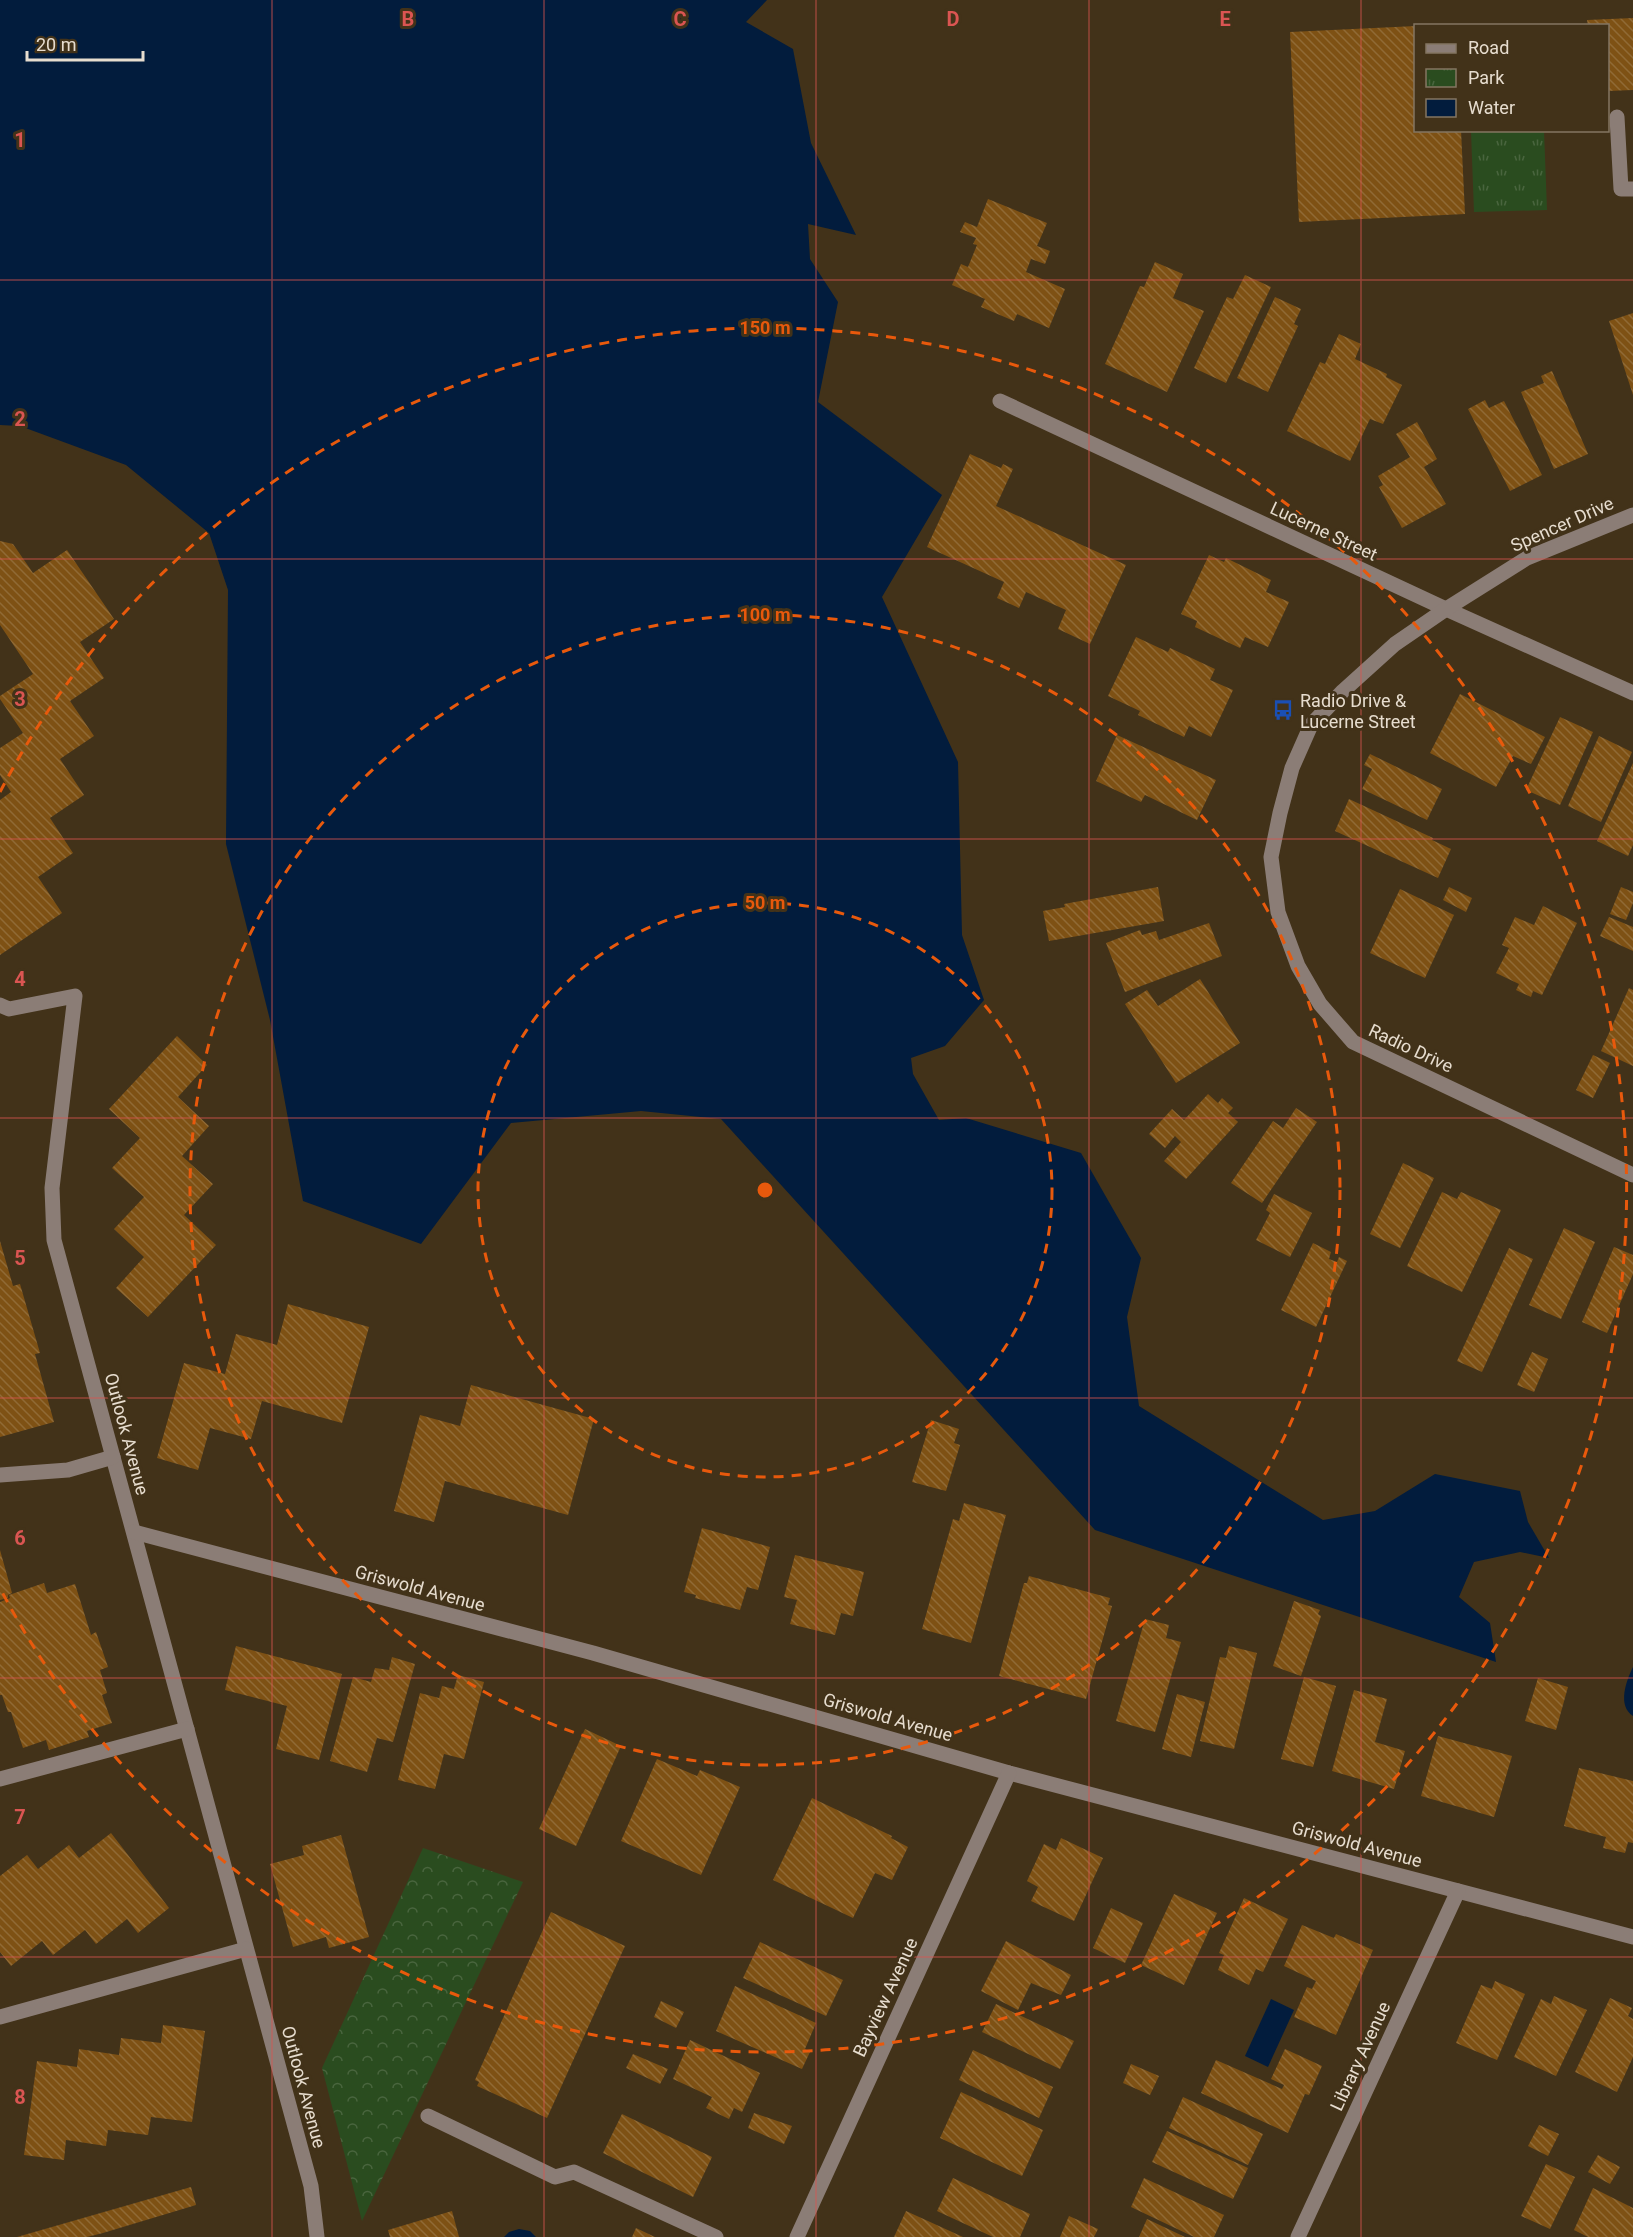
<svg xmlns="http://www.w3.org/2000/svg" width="1633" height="2237" viewBox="0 0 1633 2237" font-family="Roboto,sans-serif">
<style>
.forest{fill:url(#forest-crowns)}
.park{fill:url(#park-tufts)}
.water{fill:#021c3d}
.building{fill:url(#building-back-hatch)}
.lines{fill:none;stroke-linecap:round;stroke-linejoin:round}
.minor{stroke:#8b7d76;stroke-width:15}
.grid{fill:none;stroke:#da5552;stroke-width:1.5;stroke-opacity:0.55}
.ring{fill:none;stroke:#e8590c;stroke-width:3;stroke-dasharray:10 8}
.labels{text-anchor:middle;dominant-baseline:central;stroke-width:6;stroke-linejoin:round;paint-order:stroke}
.street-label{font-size:18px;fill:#e7ddcf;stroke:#423219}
.poi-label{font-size:18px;fill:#e7ddcf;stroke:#423219;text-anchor:start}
.grid-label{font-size:20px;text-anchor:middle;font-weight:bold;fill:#da5552;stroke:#423219;stroke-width:6;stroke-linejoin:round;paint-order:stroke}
.centre{fill:#e8590c;stroke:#423219;stroke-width:3}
.ring-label{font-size:18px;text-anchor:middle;font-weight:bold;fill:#e8590c;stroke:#423219;stroke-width:6;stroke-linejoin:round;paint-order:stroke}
</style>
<defs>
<pattern id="forest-crowns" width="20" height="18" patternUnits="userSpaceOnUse" patternTransform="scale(1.5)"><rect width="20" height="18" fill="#2a4c1f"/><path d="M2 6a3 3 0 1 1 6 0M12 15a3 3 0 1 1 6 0" fill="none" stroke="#49653e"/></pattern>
<pattern id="park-tufts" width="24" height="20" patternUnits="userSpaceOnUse" patternTransform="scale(1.5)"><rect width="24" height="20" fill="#2a4c1f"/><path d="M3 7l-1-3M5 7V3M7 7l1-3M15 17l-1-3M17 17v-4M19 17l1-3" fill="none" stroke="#49653e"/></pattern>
<pattern id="building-back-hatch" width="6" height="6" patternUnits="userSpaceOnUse" patternTransform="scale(1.5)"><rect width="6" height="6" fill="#7e5114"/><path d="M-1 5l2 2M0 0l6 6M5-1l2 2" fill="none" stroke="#906a35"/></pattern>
</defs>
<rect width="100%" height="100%" fill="#423219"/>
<path class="forest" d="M423 1848 523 1882 362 2221 322 2068Z"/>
<path class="park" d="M1471 131H1544L1547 210 1474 212Z"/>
<g class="water">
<path d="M0 0H767L746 22 793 49 811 143 856 235 808 224 810 259 838 302 818 402 942 495 882 597 958 762 962 935 984 1000 945 1046 911 1058 913 1074 939 1120 966 1118 1081 1153 1141 1258 1127 1317 1139 1406 1323 1520 1375 1511 1435 1474 1520 1491 1528 1522 1549 1558 1520 1552 1474 1562 1459 1597 1490 1623 1496 1662 1095 1530 721 1119 641 1111 511 1123 421 1244 303 1201 270 1020 226 844 228 590 209 533 126 465 20 426 0 425Z"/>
<path d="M1633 1667V1716C1617 1706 1626 1681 1633 1667Z"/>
<path d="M1271 1999 1294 2010 1268 2067 1245 2056Z"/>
<path d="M519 2229 530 2231 536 2237H504L509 2232Z"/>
</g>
<g class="building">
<path d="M1633 18V90L1608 91V26H1588L1587 20Z"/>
<path d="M1416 26V130H1461L1465 214 1299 222 1290 32Z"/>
<path d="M988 199 1047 223 1037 246 1050 251 1045 264 1031 259 1026 272 1065 289 1049 328 1017 314 1014 321 981 307 985 299 952 285 961 264 968 267 977 245 973 244 976 238 960 232 965 222 977 227Z"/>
<path d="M1155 262 1183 274 1173 298 1204 311 1167 392 1105 364 1140 286 1144 287Z"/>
<path d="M1245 275 1271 287 1226 383 1194 368 1227 297 1233 299Z"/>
<path d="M1275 297 1301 309 1294 324 1298 326 1268 392 1237 378Z"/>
<path d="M1633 313V395L1609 321Z"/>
<path d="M1339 334 1361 344 1355 359 1387 374 1386 377 1402 385 1383 424 1370 419 1350 461 1287 431 1320 362 1325 364Z"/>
<path d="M1552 371 1588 454 1554 469 1521 392 1544 383 1541 376Z"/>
<path d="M1485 400 1489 408 1504 401 1542 475 1510 491 1468 409Z"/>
<path d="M1417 422 1437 459 1424 467 1446 504 1402 528 1379 487 1383 485 1378 476 1410 457 1396 434Z"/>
<path d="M970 454 1001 468 1003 464 1013 469 996 506 1126 565 1090 644 1058 629 1066 610 1026 592 1019 608 997 598 1004 582 927 547Z"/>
<path d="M0 541 13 544 33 573 67 550 114 619 80 642 104 678 70 701 94 736 60 759 84 795 50 818 73 853 38 877 62 913 0 955V800L11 792 0 775V748L23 733 0 699V696L33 674 0 625Z"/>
<path d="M1209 555 1224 562 1226 558 1271 580 1266 592 1289 602 1268 647 1245 637 1240 648 1195 627 1197 621 1181 614Z"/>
<path d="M1136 637 1168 652 1170 648 1215 669 1210 680 1233 690 1211 737 1189 726 1184 737 1138 715 1140 711 1108 696Z"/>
<path d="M1460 694 1545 737 1531 764 1513 756 1496 787 1430 753Z"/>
<path d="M1560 717 1593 732 1560 805 1526 790Z"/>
<path d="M1117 735 1216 780 1197 820 1145 795 1141 802 1096 781Z"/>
<path d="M1599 736 1632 752 1601 822 1568 806Z"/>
<path d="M1370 754 1442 789 1427 820 1362 789 1372 769 1364 765Z"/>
<path d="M1633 763V845L1628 856 1597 841Z"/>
<path d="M1349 799 1433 838 1432 840 1451 849 1438 878 1335 831Z"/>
<path d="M1158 887 1164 921 1049 941 1043 911 1065 907 1064 904Z"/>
<path d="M1449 887 1472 898 1466 912 1443 900Z"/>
<path d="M1621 887 1633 892V903L1626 920 1610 914Z"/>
<path d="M1400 889 1454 915 1425 978 1370 953Z"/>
<path d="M1543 906 1577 923 1542 995 1533 991 1531 997 1516 990 1519 984 1496 973 1509 948 1502 945 1515 917 1534 925Z"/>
<path d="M1609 917 1633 927V951L1600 936Z"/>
<path d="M1209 923 1222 956 1125 992 1106 943 1140 930 1142 935 1156 931 1159 940Z"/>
<path d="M1200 979 1240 1043 1176 1083 1125 1004 1147 990 1158 1006Z"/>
<path d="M1629 988 1633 990V1066L1601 1051Z"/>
<path d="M177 1036 207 1065 178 1097 209 1126 182 1156 213 1184 184 1215 216 1245 148 1317 116 1288 144 1257 114 1229 144 1197 112 1168 140 1138 109 1109Z"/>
<path d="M1593 1055 1610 1063 1593 1098 1576 1090Z"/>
<path d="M1208 1094 1218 1103 1222 1098 1233 1108 1228 1113 1238 1122 1186 1179 1164 1161 1181 1142 1175 1136 1165 1148 1149 1134 1172 1109 1184 1120Z"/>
<path d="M1296 1108 1317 1122 1262 1203 1231 1183 1273 1121 1283 1128Z"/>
<path d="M1403 1163 1434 1178 1400 1248 1370 1234Z"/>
<path d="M1442 1192 1457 1199 1461 1192 1501 1210 1462 1292 1407 1266Z"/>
<path d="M1274 1194 1312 1213 1290 1257 1256 1240 1270 1213 1266 1210Z"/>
<path d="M1564 1228 1595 1242 1561 1319 1529 1305Z"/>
<path d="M0 1241 13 1286 20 1284 40 1353 35 1354 54 1422 0 1437Z"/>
<path d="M1313 1243 1331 1252 1329 1259 1337 1262 1339 1257 1347 1261 1316 1327 1281 1310Z"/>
<path d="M1614 1247 1633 1255V1274L1607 1333 1582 1322Z"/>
<path d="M1509 1248 1533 1259 1482 1372 1457 1361Z"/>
<path d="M288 1304 369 1327 342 1423 262 1401 251 1439 210 1428 198 1470 157 1458 184 1363 225 1374 236 1334 277 1345Z"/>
<path d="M1532 1352 1548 1359 1534 1392 1517 1385Z"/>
<path d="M471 1385 594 1419 568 1515 445 1481 434 1522 394 1511 420 1415 460 1426Z"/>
<path d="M931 1420 959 1429 954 1443 960 1445 946 1491 912 1482Z"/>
<path d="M964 1503 1006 1515 971 1643 922 1629 953 1519 959 1521Z"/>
<path d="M702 1528 770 1547 758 1590 747 1587 740 1610 695 1598 696 1595 684 1592Z"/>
<path d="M0 1550 12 1593 8 1595V1598L0 1600Z"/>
<path d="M795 1555 864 1572 853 1616 841 1613 835 1635 790 1624 797 1600 784 1597Z"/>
<path d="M1029 1576 1110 1598 1108 1605 1112 1606 1086 1699 999 1676 1024 1583H1027Z"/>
<path d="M44 1583 47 1593 75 1584 91 1635 96 1632 108 1667 100 1670 107 1693 102 1695 112 1723 87 1731 89 1737 49 1750 46 1740 23 1748 11 1712H8L2 1695H0V1602L10 1598 9 1595Z"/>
<path d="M1294 1601 1320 1610 1318 1614 1321 1616 1301 1676 1273 1666Z"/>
<path d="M1145 1619 1169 1625 1166 1638 1181 1642 1155 1732 1116 1721Z"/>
<path d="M236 1646 342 1674 319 1760 276 1749 287 1706 225 1690Z"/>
<path d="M1229 1646 1257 1653 1234 1749 1200 1741 1220 1657 1226 1658Z"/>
<path d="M392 1657 415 1664 393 1742 377 1738 367 1772 330 1761 353 1677 371 1682 375 1668 389 1670Z"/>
<path d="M458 1675 484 1682 464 1759 444 1754 435 1789 398 1780 420 1693 439 1698 442 1686 454 1689Z"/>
<path d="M1304 1677 1336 1686 1313 1767 1281 1759Z"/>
<path d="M1538 1678 1568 1687 1556 1730 1525 1721Z"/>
<path d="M1354 1690 1387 1699 1375 1742 1405 1751 1394 1789 1332 1771Z"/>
<path d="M1177 1694 1205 1702 1191 1757 1162 1749Z"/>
<path d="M585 1729 621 1746 576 1846 539 1829Z"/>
<path d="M1438 1736 1512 1756 1494 1817 1421 1796Z"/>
<path d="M657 1759 697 1776 700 1770 740 1787 701 1875 621 1841Z"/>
<path d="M1579 1768 1633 1781V1843L1628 1842 1625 1853 1603 1848 1606 1837 1564 1826Z"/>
<path d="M812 1798 892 1836 891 1838 908 1847 892 1880 875 1873 853 1918 773 1880Z"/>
<path d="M111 1833 169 1908 138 1933 127 1919 96 1944 85 1930 53 1955 42 1941 11 1966 0 1952V1876L27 1855 38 1869 69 1845 79 1858Z"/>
<path d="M341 1835 369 1937 329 1948 326 1937 293 1947 270 1864 304 1855 302 1846Z"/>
<path d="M1061 1838 1103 1858 1074 1921 1031 1901 1038 1887 1027 1881 1044 1844 1056 1850Z"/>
<path d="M1174 1894 1217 1913 1184 1985 1141 1965Z"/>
<path d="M1244 1898 1288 1919 1263 1972 1256 1969 1249 1985 1218 1970 1224 1955 1219 1953Z"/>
<path d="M1111 1908 1143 1923 1125 1963 1093 1948Z"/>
<path d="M551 1912 625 1946 547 2118 477 2086 479 2082 475 2080Z"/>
<path d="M1302 1925 1334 1938 1336 1934 1373 1950 1336 2035 1294 2017 1307 1987 1312 1989 1316 1981 1284 1966Z"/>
<path d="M1006 1941 1071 1975 1061 1995 1031 1983 1018 2010 981 1991Z"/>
<path d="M760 1942 843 1980 826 2016 743 1978Z"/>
<path d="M1495 1981 1525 1994 1497 2060 1456 2043 1481 1985 1492 1989Z"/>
<path d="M735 1986 816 2023 805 2049 810 2052 802 2069 716 2031Z"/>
<path d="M1554 1996 1587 2010 1556 2076 1514 2057 1541 1999 1551 2004Z"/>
<path d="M1610 1998 1632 2008 1628 2016 1633 2019V2057L1617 2092 1575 2072Z"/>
<path d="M661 2001 684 2012 676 2028 654 2017Z"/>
<path d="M996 2004 1074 2041 1060 2069 982 2032Z"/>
<path d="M163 2025 205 2031 192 2122 151 2117 148 2135 108 2130 106 2146 66 2140 64 2160 24 2155 37 2061 77 2067 79 2049 119 2055 121 2038 161 2043Z"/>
<path d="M690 2040 760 2073 742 2112 734 2108 729 2119 706 2108 712 2097 673 2079Z"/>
<path d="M1285 2049 1322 2066 1309 2095 1305 2094 1288 2133 1201 2093 1216 2060 1282 2089 1284 2085 1271 2079Z"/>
<path d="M973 2050 1053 2087 1039 2118 959 2080Z"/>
<path d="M633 2054 668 2069 660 2084 626 2068Z"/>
<path d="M1131 2064 1159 2076 1150 2095 1123 2083Z"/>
<path d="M961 2092 1043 2130 1022 2176 940 2138Z"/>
<path d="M1183 2097 1263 2134 1248 2165 1169 2128Z"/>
<path d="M754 2113 792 2126 784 2144 748 2128Z"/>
<path d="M622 2114 712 2157 693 2197 603 2153Z"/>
<path d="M1539 2125 1559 2134 1548 2156 1528 2146Z"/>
<path d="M1167 2131 1248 2168 1233 2199 1152 2162Z"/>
<path d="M1598 2155 1620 2167 1610 2184 1588 2172Z"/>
<path d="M1546 2164 1575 2177 1550 2229 1521 2216Z"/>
<path d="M953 2178 1030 2214 1020 2237H993L937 2211Z"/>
<path d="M1144 2178 1224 2215 1214 2237H1194L1131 2207Z"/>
<path d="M191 2187 196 2205 103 2233 87 2237H17Z"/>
<path d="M1593 2188 1633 2208V2237H1588L1574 2230Z"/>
<path d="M452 2211 459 2237H390L388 2230Z"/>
<path d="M906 2211 963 2237H894Z"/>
<path d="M1069 2216 1098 2229 1094 2237H1060Z"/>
<path d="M1147 2219 1185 2237H1139Z"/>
<path d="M636 2228 655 2237H632Z"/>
</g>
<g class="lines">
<g class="minor">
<path d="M1617 117 1621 189H1633"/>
<path d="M1000 401 1446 609 1633 693"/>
<path d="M1633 515 1527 558 1446 609 1395 644 1343 691 1311 725 1292 768 1280 813 1271 857 1278 912 1298 966 1320 1004 1353 1042 1633 1175"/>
<path d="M0 1005 9 1009 75 996 52 1188 54 1240 311 2186 317 2237"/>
<path d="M0 1475 68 1470 113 1457"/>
<path d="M134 1532 593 1653 1009 1773 1633 1937"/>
<path d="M0 1779 187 1729"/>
<path d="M0 2017 246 1949"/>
<path d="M428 2116 555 2177 574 2172 716 2237"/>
<path d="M797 2237 1009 1773"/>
<path d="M1298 2237 1458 1891"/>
</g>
</g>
<path class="grid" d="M272 0V2237M544 0V2237M816 0V2237M1089 0V2237M1361 0V2237M0 280H1633M0 559H1633M0 839H1633M0 1118H1633M0 1398H1633M0 1678H1633M0 1957H1633"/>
<g class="ring">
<circle cx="765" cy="1190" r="287"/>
<circle cx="765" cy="1190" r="575"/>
<path d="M0 792A862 862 0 1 1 0 1588"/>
</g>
<defs>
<g id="bus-bare" transform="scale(1.62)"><path d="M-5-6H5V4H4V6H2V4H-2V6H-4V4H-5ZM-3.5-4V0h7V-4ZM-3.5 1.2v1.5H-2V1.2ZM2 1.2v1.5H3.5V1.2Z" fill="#1a4fb4" stroke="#423219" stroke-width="2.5" paint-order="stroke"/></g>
</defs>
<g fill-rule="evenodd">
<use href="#bus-bare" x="1283" y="710"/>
</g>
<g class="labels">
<g class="street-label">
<text transform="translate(1562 524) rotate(-24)">Spencer Drive</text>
<text transform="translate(1324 531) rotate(25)">Lucerne Street</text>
<text transform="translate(1411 1048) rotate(25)">Radio Drive</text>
<text transform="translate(127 1434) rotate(75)">Outlook Avenue</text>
<text transform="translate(420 1588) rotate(15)">Griswold Avenue</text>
<text transform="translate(888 1717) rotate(16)">Griswold Avenue</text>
<text transform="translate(1357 1844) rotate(15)">Griswold Avenue</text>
<text transform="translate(885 1997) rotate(-65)">Bayview Avenue</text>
<text transform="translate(1360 2056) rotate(-65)">Library Avenue</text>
<text transform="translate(304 2087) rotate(75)">Outlook Avenue</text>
</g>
<g class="poi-label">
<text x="1300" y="700">Radio Drive &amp;<tspan x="1300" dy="21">Lucerne Street</tspan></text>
</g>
</g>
<g class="grid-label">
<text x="408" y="26">B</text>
<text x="680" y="26">C</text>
<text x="953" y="26">D</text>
<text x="1225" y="26">E</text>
<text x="20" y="147">1</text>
<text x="20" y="426">2</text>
<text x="20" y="706">3</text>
<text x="20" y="986">4</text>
<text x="20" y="1265">5</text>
<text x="20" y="1545">6</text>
<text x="20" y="1824">7</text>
<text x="20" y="2104">8</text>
</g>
<circle cx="765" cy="1190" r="9" class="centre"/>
<g class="ring-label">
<text x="765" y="334">150 m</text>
<text x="765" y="621">100 m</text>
<text x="765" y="909">50 m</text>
</g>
<rect x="1414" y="24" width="195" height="108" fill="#423219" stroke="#847662" stroke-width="1.5"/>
<rect x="1426" y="44" width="30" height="9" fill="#8b7d76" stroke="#847662" stroke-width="1.5"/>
<text x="1468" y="54" font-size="18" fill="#e7ddcf">Road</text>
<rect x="1426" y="69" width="30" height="18" fill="url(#park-tufts)" stroke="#847662" stroke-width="1.5"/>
<text x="1468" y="84" font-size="18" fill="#e7ddcf">Park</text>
<rect x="1426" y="99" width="30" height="18" fill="#021c3d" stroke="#847662" stroke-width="1.5"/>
<text x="1468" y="114" font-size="18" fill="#e7ddcf">Water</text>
<path d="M27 51v9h116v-9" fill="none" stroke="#e7ddcf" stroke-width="3"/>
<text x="36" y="51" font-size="18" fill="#e7ddcf" stroke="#423219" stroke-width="4.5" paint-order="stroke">20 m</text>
</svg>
